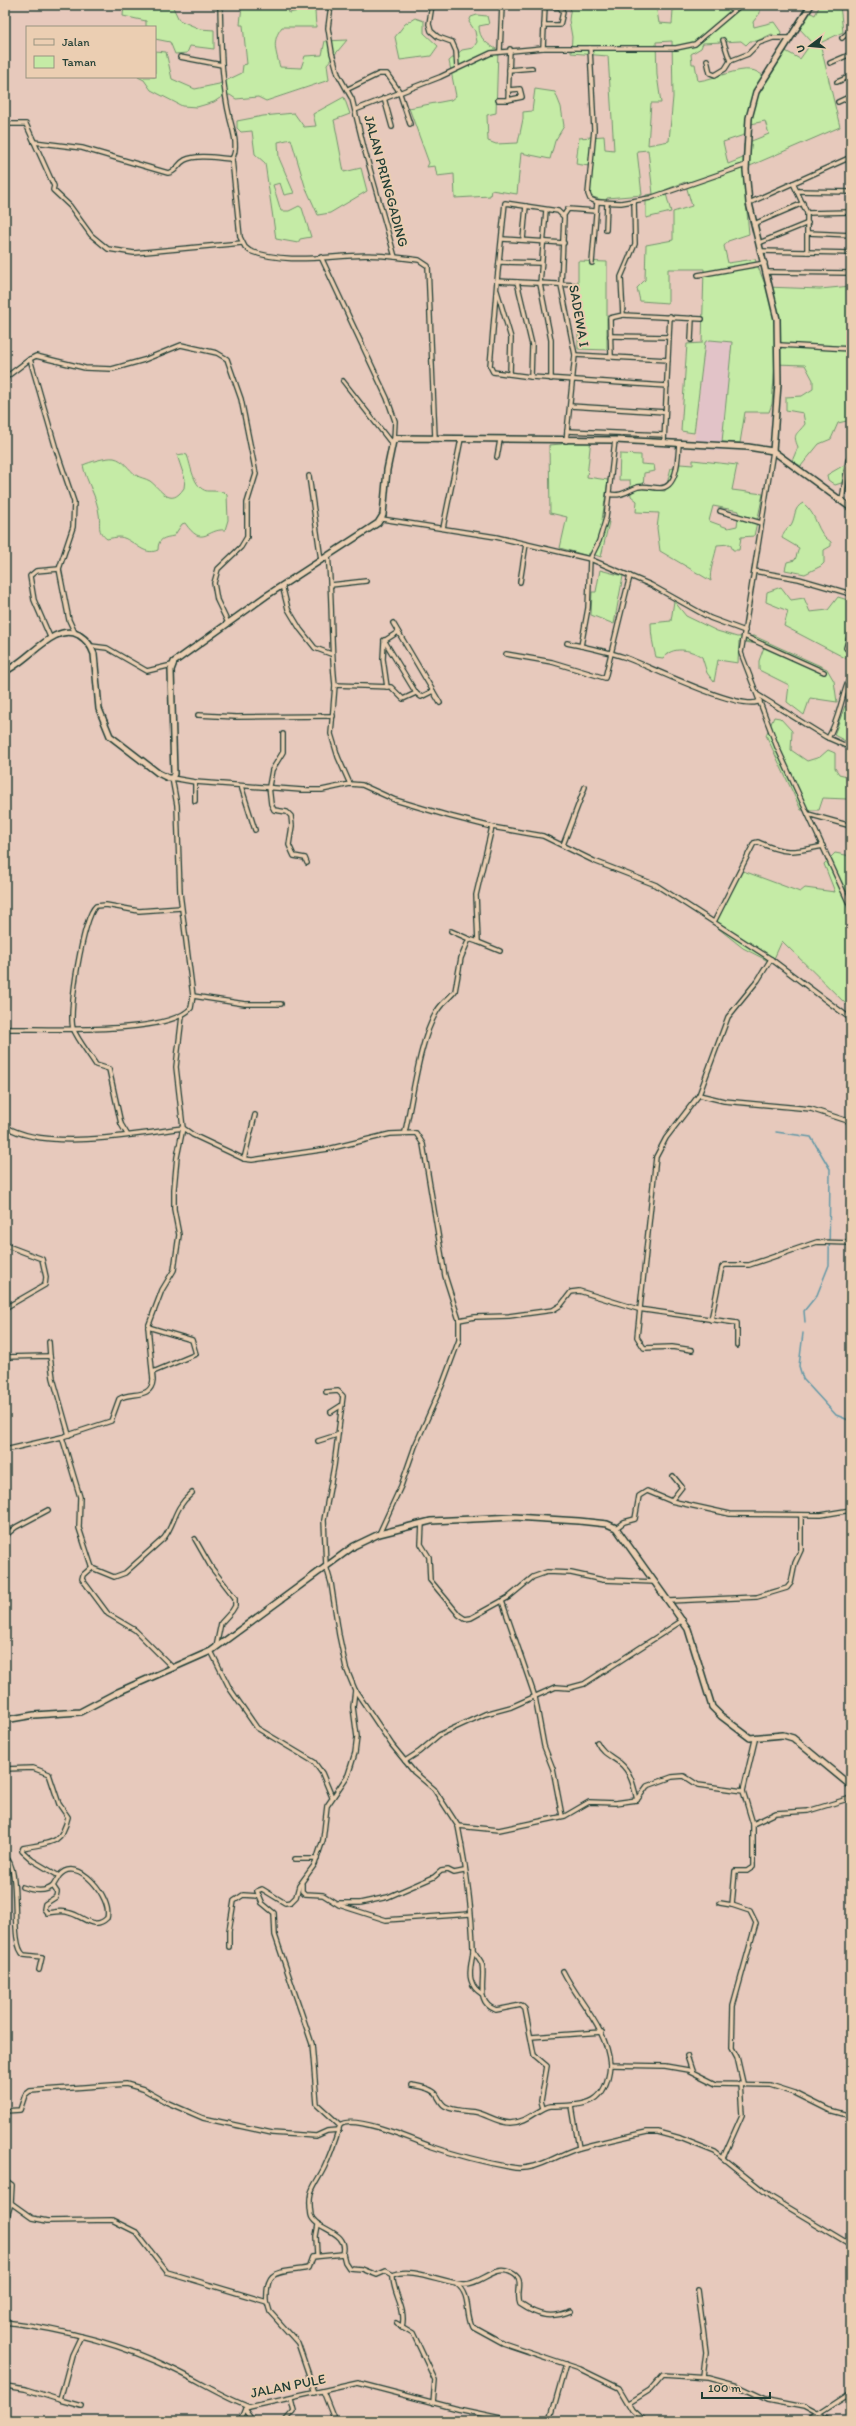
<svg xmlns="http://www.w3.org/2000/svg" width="856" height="2426" viewBox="0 0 856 2426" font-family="Itim,sans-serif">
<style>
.built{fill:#e2c3c8}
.green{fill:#c5eba6;stroke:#72946d;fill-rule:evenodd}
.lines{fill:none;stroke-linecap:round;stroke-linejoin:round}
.stream{stroke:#6398a6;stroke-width:1.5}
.street-casing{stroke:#1f3d34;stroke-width:6}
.secondary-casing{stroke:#1f3d34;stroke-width:8}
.street{stroke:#ebceb2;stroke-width:3.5}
.secondary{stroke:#ebceb2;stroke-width:5}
.labels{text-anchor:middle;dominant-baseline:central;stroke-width:4;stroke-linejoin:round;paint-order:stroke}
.street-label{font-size:14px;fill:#1f3d34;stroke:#ebceb2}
</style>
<rect width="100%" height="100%" fill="#e7c9bc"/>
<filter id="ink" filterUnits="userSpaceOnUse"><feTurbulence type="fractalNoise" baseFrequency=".025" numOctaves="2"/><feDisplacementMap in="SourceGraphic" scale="8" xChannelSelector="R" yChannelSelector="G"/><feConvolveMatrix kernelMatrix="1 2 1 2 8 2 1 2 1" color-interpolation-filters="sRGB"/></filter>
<g filter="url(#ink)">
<path class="built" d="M710 340 732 342 721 451 694 448 705 342Z"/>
<g class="green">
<path d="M124 5H172L179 20 200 29 214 30V49L190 46 187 53 175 54 170 42 155 39V27H146V21L123 16Z"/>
<path d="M242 5H287L289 13 309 9 315 11 316 27H282C271 41 276 52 280 67L301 68 305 56 322 55 325 41 347 40 327 64 329 80 266 101 258 97 236 99 230 95 223 96 214 102 197 107 182 106 151 90 144 80 138 77H155V51L166 52 172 79 195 89 219 84 242 73 243 65 247 64 243 25H240Z"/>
<path d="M571 5H656L659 23 672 24 673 10 711 5H760V13L753 22 754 27 774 22 781 32 779 39 772 34 757 41H750L746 45 741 41 703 43 701 48 691 54 692 64H695L698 81C714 79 737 68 751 70 755 70 760 74 763 75L780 48 800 59 812 42 799 28 809 12 815 15 820 5H840L843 32 820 43 840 127 743 169 749 234 728 241 724 246 728 263 755 259 766 287 820 289 851 286V420L838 423 831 439 819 444 801 466 792 461 798 447C792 433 797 435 805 424L803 413 786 410V397L802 396 813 389V380L805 365 775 364 772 404 769 412H745L740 443 722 442 732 342 710 340 705 342 694 433 681 431 687 344 702 343 704 269H668V303L640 301 637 288 645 280 646 245 673 240V212L692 206 685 182 665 190 671 212 646 218V195L653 194 648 150 637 151 642 195 607 198 606 201 586 195 589 166 576 164 579 138 604 136 605 149 614 150 608 56 571 53 572 37 569 20ZM672 41 673 97 669 141 648 145 651 103H661L657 75 656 42ZM765 121 769 134 744 144 743 158 728 164 723 142 750 133 751 124Z"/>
<path d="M477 15 487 16 489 24 479 26C479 39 487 44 498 50L496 113 487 115 488 141 496 144 518 143 523 119V112L532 111 535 89 555 92 561 107 564 126 555 141 550 159 521 153 517 194 491 190 490 196 455 198 454 174 437 176 435 166 427 167 429 163 409 108 451 100 456 96 449 61 462 50 473 48 477 42 475 31 469 22 471 17Z"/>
<path d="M415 18 424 21V33L438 46 431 56 400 60 395 37 405 24Z"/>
<path d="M344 97 350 114 334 120 344 172 361 168 367 191 330 213 318 215 305 186 291 139 278 142 279 158 294 193 284 195 280 183 273 185 281 211H289L299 206 302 208 311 237 300 239 298 243 276 239 265 163 255 154 252 131 241 132 237 128V121L263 116 294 113 304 127 316 126 313 114Z"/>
<path d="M578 261 607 262V350L578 349Z"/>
<path d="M563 437 591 438 587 477 608 480 602 520 609 522 601 557 589 553 588 556 560 548 567 517 550 513 549 445 562 444Z"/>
<path d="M183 454 187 455C191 465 193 488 207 491 212 491 218 491 224 492L227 495 228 520 225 530C207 528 203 549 185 523L182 524 174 536C164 538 158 538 158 550 143 557 134 539 120 537 116 537 111 538 107 539 96 531 101 525 99 514 97 496 86 482 83 465 90 462 106 457 114 458 124 460 128 469 136 475 140 478 145 478 150 481 161 489 170 509 184 488L185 479 177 455Z"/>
<path d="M620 454 641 455V464L654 465 655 471 644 473 643 489 665 491 671 468 678 469 680 464 693 465V460L737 465 732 490 763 494 754 536 741 537 739 550H733L730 544 717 545C716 554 708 574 711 581L660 551 657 528 659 513 636 512 637 501 631 496 630 480H619ZM713 506 739 511 737 526 728 528 709 521Z"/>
<path d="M851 461V480L835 485 828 480 827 475Z"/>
<path d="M803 503C819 516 815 532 831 542V546L824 550V563L821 566 805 574 785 570 787 562 795 560 799 548 782 538C784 530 786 530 791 525 796 517 793 508 803 503Z"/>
<path d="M600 570 623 576 614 624 591 615 592 592H596Z"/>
<path d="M781 587 791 600 804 598 810 612 828 610 838 597 851 601V661L784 626 788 611 766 602 767 592Z"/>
<path d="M674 601 686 616 717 631 737 637 754 636 827 669 834 681 837 702 810 698 804 715 787 702 789 685 759 670V661L764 647 757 644 739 641 738 663 718 660 714 682 707 673 702 657C690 649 672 646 663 658L656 657C653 646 651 635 651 623L671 621Z"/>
<path d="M845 706 851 709V744L834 735Z"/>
<path d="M774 717 780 718 792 731 791 750 807 761 820 757 828 750 835 753V768L839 774 851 777V809L847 799 823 798 819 810H801L766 735Z"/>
<path d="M835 853 851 856V1009L782 941 772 963 743 948 714 925 738 869 800 892 805 888 835 892 824 864Z"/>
</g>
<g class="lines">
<g class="stream">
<path d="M776 1132 811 1137 830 1169 829 1265 817 1295 804 1311 805 1322"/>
<path d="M803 1333 799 1366 803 1379 836 1415 851 1421"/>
</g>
<g class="street-casing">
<g id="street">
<path d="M331 5 328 28 332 53 338 74 352 99 364 148 395 257 419 260 428 266 435 438"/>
<path d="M432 5 429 24 431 31 438 37 452 42 456 51 457 68"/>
<path d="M544 25H560L563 12 560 7 545 6"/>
<path d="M842 38 851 30"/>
<path d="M723 40 730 61"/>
<path d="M543 48 545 5"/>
<path d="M590 48 594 130 588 194 590 199 597 202 592 263"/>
<path d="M500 51 502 5"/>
<path d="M180 57 222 65"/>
<path d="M707 60 710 73 715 75 725 69 730 61 748 54 759 43 773 38H789"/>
<path d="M830 63 851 54"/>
<path d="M509 70 532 68"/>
<path d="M837 82 851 76"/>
<path d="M348 89 379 74H387L399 91 410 124"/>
<path d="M508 90 520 89 522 97 508 100 510 49"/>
<path d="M384 98 392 127"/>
<path d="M498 100H508"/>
<path d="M838 102 851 96"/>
<path d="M355 110 440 77 491 53 543 48H676L695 44 741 5"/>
<path d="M5 124H26L54 186 53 190 70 206 91 235 108 249 134 253 242 243"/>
<path d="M851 124V136"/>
<path d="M34 142 82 148 168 173C177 172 177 164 185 160 197 154 218 158 232 159 239 147 233 131 230 119 221 82 221 43 220 5"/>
<path d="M232 159 240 237 245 247 250 251C297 268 346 250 395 257"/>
<path d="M793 183 807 213V252"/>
<path d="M797 191 851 192"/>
<path d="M597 202 621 203 650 198 746 165"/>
<path d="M749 203 851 157"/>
<path d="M546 210 540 284 551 340V379"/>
<path d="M807 213 851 212"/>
<path d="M564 215 568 209 595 211"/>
<path d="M754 224 803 203"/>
<path d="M606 230 607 203"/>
<path d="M808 233 851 235"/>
<path d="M502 239 564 243"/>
<path d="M523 240 526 206"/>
<path d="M759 243 808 223"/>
<path d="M761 251 851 253"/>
<path d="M321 257 387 398 395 421 394 440"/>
<path d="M499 262 541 263"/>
<path d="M767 272 851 273"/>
<path d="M698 275 765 263"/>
<path d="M497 281 490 366 493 372 531 377 667 386"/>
<path d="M517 282 532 345 531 377"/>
<path d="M497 291 511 338 510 374"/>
<path d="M623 315 702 319"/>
<path d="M610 336 669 337"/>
<path d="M691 340 692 318"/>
<path d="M779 345 851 349"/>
<path d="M575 355 668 360"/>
<path d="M611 356 610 318 623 315 621 277 635 244 634 201"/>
<path d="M30 359 56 449 74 502 73 527 59 569 69 620 75 633"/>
<path d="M5 378 30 359 36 356 85 368 112 369 144 360 181 345 217 353 227 359 241 399 256 474 247 503V537L241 547 218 569 214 583 217 600 228 623"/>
<path d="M343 381 392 444"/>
<path d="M570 406 665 412"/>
<path d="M567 431 664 435"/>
<path d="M566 441 575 355 561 285 564 217 558 211 505 203 497 281 576 285"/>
<path d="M664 442 670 316"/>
<path d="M773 451 741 653 777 747 851 908"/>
<path d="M497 457 500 440"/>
<path d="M309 476 321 560"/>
<path d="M609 494C621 497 627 491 638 487 645 485 653 488 660 488 678 488 678 456 679 443"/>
<path d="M842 501 848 460 851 456"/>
<path d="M720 511 761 523"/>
<path d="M382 519 496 537 590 559 651 585 710 618 745 631"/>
<path d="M443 528 461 439"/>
<path d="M328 556C333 599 330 642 335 685"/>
<path d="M754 571 799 579 851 594"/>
<path d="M520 582 526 544"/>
<path d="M282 585 288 609 300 629 315 648 331 654"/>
<path d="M331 585 366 581"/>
<path d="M393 623 440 703"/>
<path d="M851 630 846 648 851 653"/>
<path d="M744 636 824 672"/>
<path d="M50 637 34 600 30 576 36 571 59 569"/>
<path d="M384 640 416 693 421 697 433 691"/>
<path d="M567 643C586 647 606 651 624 657 647 665 742 713 760 701"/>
<path d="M91 646 107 648 147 671 172 665"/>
<path d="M581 646 588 608 590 559 599 541 606 518 615 440"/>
<path d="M506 654 552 662 605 678 630 576"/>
<path d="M387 687 383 659 384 641 398 632"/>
<path d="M758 695 826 737 851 748"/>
<path d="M198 715 236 717 333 716"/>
<path d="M283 734V752L272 770 269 786 271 804 274 810 287 812 291 816 292 826 289 845 294 856 305 858 307 863"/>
<path d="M828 738C840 719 841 695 851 675"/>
<path d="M350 784 338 757 331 734 335 685 391 687 403 699 416 693"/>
<path d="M241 786 255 830"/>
<path d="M195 801V782"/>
<path d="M808 814 851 826"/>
<path d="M563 845 585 787"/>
<path d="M714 922 754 843 758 842C786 855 794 852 823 846"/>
<path d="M451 931 469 939"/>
<path d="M478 942 500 951"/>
<path d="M193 996 245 1004H281"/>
<path d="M182 1016 176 1067 183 1128 193 1135 244 1159 252 1160 328 1149 390 1134 416 1133 423 1144 445 1276 459 1320V1340L443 1383 415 1446 401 1486 379 1534"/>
<path d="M5 1029C43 1028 167 1036 191 1008L193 996 180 893 177 805 172 778 195 782 302 790H322L350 784 362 785 395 800 449 816 492 827 543 836 594 861 656 885 771 959 851 1019"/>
<path d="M699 1095 724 1101 811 1109 851 1122"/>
<path d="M5 1126C45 1152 137 1134 183 1128L177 1157 174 1189V1209L179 1235 174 1270 162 1290 148 1327"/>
<path d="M405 1132C413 1097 419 1041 437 1011 442 1002 450 998 455 991L461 958 469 939 478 942 476 895 492 827"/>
<path d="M127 1134 121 1124 109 1069 96 1065C90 1055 77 1039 73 1028 68 1012 83 917 96 906L106 905 139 911 181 908"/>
<path d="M244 1159 255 1115"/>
<path d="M5 1245 42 1259 46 1277 45 1285 5 1308"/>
<path d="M459 1320 475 1317 509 1316 553 1310 561 1305 571 1292 579 1291 638 1309 737 1323V1346"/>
<path d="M711 1320 722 1267 725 1265H749L817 1242 851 1243"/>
<path d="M49 1342 50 1356"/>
<path d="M692 1350 672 1347 644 1348 637 1337 656 1157 666 1138 699 1095 728 1017 758 980 771 959"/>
<path d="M5 1357 50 1356 53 1378 69 1435"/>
<path d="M326 1392 338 1391 343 1396 334 1466 324 1520 326 1566 331 1583 339 1635 346 1668 355 1690 353 1707 357 1737 355 1753 348 1775 327 1806 323 1840 315 1864 299 1886 296 1897 291 1902 285 1903 262 1889 257 1891 262 1903 274 1913 275 1935 312 2044 317 2104 340 2125"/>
<path d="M331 1412 342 1405"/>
<path d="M62 1437 80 1497 79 1528 92 1568 114 1577 125 1573 164 1538C176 1522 173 1509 192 1493"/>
<path d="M318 1441 337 1435"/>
<path d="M5 1450 62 1437 111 1421 119 1399C131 1391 151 1400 153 1380L148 1327 192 1340 196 1354 153 1372"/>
<path d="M671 1501 682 1487 673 1476"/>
<path d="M422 1523 421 1544 429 1557 430 1580 459 1615 465 1619 471 1618 509 1597 533 1577 547 1572 571 1573 603 1580 655 1582"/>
<path d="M616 1528 624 1522 635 1519 639 1496 647 1491 671 1501 730 1514 821 1515 851 1510"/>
<path d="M5 1536 16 1527 48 1510"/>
<path d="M195 1539 211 1567 235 1598V1606L232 1611 221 1623 216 1647"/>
<path d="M92 1567 83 1575 82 1579 108 1614 135 1630 173 1668"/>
<path d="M502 1601 535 1697 544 1746 553 1769 562 1816"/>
<path d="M669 1601 757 1597 787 1588 791 1583 795 1563 801 1550V1515"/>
<path d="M211 1651 230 1689 257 1728 314 1762 322 1773 332 1797"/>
<path d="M355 1690 392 1745 414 1772 434 1789 458 1826 499 1830 565 1816 589 1802 615 1803 637 1800 647 1786 672 1777 684 1776 698 1785 743 1791 753 1824 776 1813 808 1811 851 1798"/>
<path d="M597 1742C602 1753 611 1756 620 1763 631 1772 634 1787 637 1800"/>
<path d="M405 1761 419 1752 439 1735 485 1714 511 1707 556 1687 569 1688 584 1684 683 1620"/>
<path d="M5 1769 33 1768 49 1774 59 1804 68 1817C61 1847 49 1842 23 1848L22 1851 32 1860 59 1876C77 1853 113 1899 107 1918 94 1931 83 1916 70 1913 62 1910 55 1912 47 1913L44 1909 45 1904 56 1897 57 1892 53 1886 59 1876"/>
<path d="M743 1791 755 1740"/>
<path d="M458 1826C466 1867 472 1907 473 1949 473 1959 468 1971 471 1980 473 1987 476 1990 482 1994"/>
<path d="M5 1857C23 1868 8 1944 24 1955L42 1957 39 1970"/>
<path d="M295 1859H317"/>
<path d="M302 1884V1891L305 1894 323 1895 339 1905 386 1920 470 1914"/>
<path d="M22 1887C31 1890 45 1893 53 1886"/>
<path d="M338 1903H360L388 1897 434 1877 441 1871 448 1870 454 1873 464 1871"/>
<path d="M720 1903 732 1905"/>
<path d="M229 1947V1931L234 1901 243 1895 258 1896"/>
<path d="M473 1950C476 1955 480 1959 482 1964 486 1980 474 2002 496 2010L521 2005 525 2009 534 2055 547 2066 541 2101 543 2108"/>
<path d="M563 1971C579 2003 607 2028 610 2065L665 2066 688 2070 716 2084 770 2085 795 2093 829 2110 851 2116"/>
<path d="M531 2037 602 2032"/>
<path d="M687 2056 692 2071"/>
<path d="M743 2083 737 2057 732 2048 733 2006 756 1923 750 1911 732 1905 735 1871H747L753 1867V1824"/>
<path d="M411 2085C418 2086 431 2088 436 2094 439 2098 441 2104 445 2106 453 2111 466 2111 475 2112 486 2114 498 2123 510 2123 528 2123 540 2107 551 2106 586 2105 606 2106 610 2065"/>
<path d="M572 2106 579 2148"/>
<path d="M5 2111 20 2110 25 2095 30 2091 126 2084 143 2089 166 2102 203 2118 272 2133 316 2136 327 2131 339 2130"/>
<path d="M723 2158 742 2115 740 2083"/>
<path d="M5 2180 12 2185 11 2203 5 2224"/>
<path d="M11 2203 32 2218 47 2221 112 2220 136 2232 167 2272 267 2302 270 2312 298 2343 315 2393"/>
<path d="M343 2254C350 2230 314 2230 311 2215 307 2189 314 2188 324 2168 330 2156 336 2138 340 2125 354 2114 414 2140 430 2146 456 2155 483 2162 510 2167 536 2173 555 2155 579 2148 601 2142 624 2137 647 2132H658L680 2138 715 2152 771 2197 851 2245"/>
<path d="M317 2256 316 2236 318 2225"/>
<path d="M393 2275C411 2266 443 2283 464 2284 480 2285 495 2265 510 2272 527 2279 515 2291 520 2304 538 2316 551 2319 571 2311"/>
<path d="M457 2284C471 2295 465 2311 472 2326L503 2343 580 2369 619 2388 632 2410 644 2421"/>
<path d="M698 2290 706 2352 703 2377"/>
<path d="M267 2302C265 2266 280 2274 308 2268L312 2257 343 2254 345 2262 349 2268 362 2269 377 2275 386 2271 393 2275C392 2293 407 2308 402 2327"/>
<path d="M5 2322C63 2329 122 2344 175 2370 200 2382 223 2397 249 2407L358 2383 458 2409 515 2421"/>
<path d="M396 2323 413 2333 435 2380 433 2403"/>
<path d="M6 2386 25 2389 60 2400 72 2355 81 2336"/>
<path d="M323 2391 335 2421"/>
<path d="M60 2400 81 2406"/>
<path d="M629 2403 650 2390 663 2375 708 2378 738 2386 768 2400 804 2407 830 2421"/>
<path d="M245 2409 254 2421"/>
<path d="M240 2421 245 2409 249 2407"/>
<path d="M285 2421 294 2411 291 2399"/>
<path d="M550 2421 566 2364"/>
<path d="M808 2421 851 2393"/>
</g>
</g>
<g class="secondary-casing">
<g id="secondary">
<path d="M773 451 778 384 777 319 749 203 746 170 749 118 756 92 811 5"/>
<path d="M5 671C28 662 55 621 79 635 87 640 91 645 94 654L99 709 110 736 158 773 168 778H172L174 774 171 670 174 662 266 596 378 523 383 515 387 470 393 441 398 438 615 440 748 447 773 451 851 508"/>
<path d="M5 1720 34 1715 80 1712 118 1692 211 1651 354 1546 379 1534 431 1521 514 1517 579 1521 607 1524 616 1528 688 1629 712 1707 721 1716 750 1738 783 1735 793 1738 851 1786"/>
</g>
</g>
<use href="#street" class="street"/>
<use href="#secondary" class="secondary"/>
</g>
</g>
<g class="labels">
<g class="street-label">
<text transform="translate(386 181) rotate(75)">JALAN PRINGGADING</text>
<text transform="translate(579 316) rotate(80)">SADEWA I</text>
<text transform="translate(288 2386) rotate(-11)">JALAN PULE</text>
</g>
</g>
<rect width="856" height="2426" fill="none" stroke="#ebceb2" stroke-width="20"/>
<rect x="10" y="10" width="836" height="2406" fill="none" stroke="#1f3d34" stroke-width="1.5" filter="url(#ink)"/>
<rect x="26" y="26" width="130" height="52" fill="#ebceb2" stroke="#999480"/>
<rect x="34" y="39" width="20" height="6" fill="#ebceb2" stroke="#999480"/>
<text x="62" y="46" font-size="12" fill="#1f3d34">Jalan</text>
<rect x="34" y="56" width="20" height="12" fill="#c5eba6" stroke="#999480"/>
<text x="62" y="66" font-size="12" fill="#1f3d34">Taman</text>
<g transform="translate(810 46) rotate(254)" stroke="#ebceb2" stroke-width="3" paint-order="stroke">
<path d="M0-3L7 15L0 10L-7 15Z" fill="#1f3d34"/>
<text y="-6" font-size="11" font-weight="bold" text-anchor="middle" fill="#1f3d34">U</text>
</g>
<path d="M702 2392v6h68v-6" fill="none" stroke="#1f3d34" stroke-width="2"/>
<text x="708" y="2392" font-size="12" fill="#1f3d34" stroke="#ebceb2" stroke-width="3" paint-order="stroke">100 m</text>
</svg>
